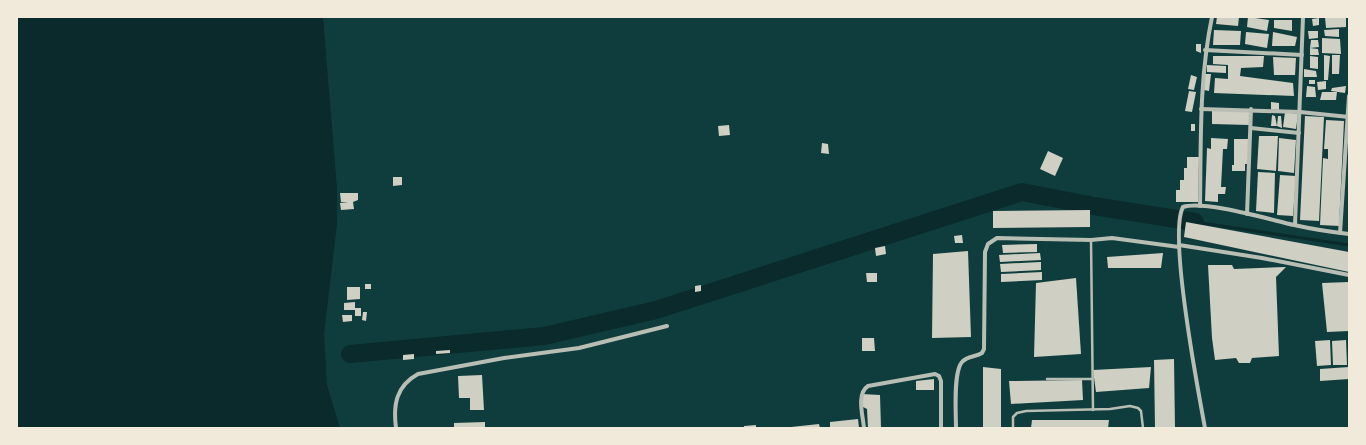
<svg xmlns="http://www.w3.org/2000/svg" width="1366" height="445" viewBox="0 0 1366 445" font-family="Commissioner,sans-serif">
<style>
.water{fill:#0a2a2b}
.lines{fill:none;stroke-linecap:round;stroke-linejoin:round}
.stream{stroke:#0a2a2b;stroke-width:3}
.river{stroke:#0a2a2b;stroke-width:18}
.building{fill:#cfcfc3}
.service{stroke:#b8beb3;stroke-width:2.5}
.minor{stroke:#b8beb3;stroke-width:4}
</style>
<rect width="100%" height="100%" fill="#0f3d3e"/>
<path class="water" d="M17 17H323L337 189V224L324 334 327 385 340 428H17Z"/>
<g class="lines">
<path class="stream" d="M1195 222 1349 245"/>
<path class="river" d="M350 354 544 336 656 310 1022 192 1094 206 1195 222"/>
</g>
<g class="building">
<path d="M1217 17H1239L1238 26 1216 24Z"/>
<path d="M1248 17 1269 20 1267 31 1247 27Z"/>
<path d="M1325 17H1346V27L1326 28Z"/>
<path d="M1319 18V25L1313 26 1312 19Z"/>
<path d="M1274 20H1292V31L1274 28Z"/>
<path d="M1339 29V37L1325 36 1324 30Z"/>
<path d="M1214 30 1241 31 1240 45H1213Z"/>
<path d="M1308 31H1318V38L1309 39Z"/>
<path d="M1246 32 1269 34 1267 48 1245 44Z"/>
<path d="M1273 32 1297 37 1295 46H1272Z"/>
<path d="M1322 38 1340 39 1341 54 1322 53Z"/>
<path d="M1311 40H1318L1319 47 1310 48 1318 49 1319 55H1310V48Z"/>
<path d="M1196 44H1201V53L1196 51Z"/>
<path d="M1324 55 1330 56 1328 80H1324Z"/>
<path d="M1332 55H1340L1339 74H1332Z"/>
<path d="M1213 56H1264L1263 67 1241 68 1240 76 1293 83 1294 96 1214 93 1215 78 1228 79V65L1213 64Z"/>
<path d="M1310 56 1318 57V69L1310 68Z"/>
<path d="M1273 57 1296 58 1295 75H1274Z"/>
<path d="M1207 65 1226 66V73L1207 72Z"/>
<path d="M1304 69 1316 71 1317 77H1304Z"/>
<path d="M1205 74H1211L1209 91 1204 90Z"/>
<path d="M1191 75 1197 77 1194 90 1188 89Z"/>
<rect x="1309" y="80" width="6" height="4"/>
<path d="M1326 81V89L1318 90 1317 82Z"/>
<path d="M1307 86 1315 87 1316 97H1306Z"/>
<path d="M1346 86 1345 93 1331 91 1332 88Z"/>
<path d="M1189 91 1196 92 1192 112 1185 111Z"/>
<path d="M1322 92H1337L1336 100H1320Z"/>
<path d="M1271 102 1279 103V110L1271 109Z"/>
<path d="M1212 110 1249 111V125L1212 124Z"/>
<path d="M1285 112 1298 114 1296 129 1283 127Z"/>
<path d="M1272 115 1275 116 1277 126H1271Z"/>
<path d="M1278 116H1281L1282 128 1277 126Z"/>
<path d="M1305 116 1324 117 1319 221 1300 220Z"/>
<path d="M1326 120 1344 121 1339 226 1320 225 1323 158 1328 159V149H1324Z"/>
<rect x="1191" y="124" width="4" height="7"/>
<path d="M729 125 730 135 719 136 718 126Z"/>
<path d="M1259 136H1278L1276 171 1257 169Z"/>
<path d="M1211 138 1228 139 1227 149H1223L1221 187H1226L1225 194H1218V202L1205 201 1207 148 1211 149Z"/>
<path d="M1279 138 1296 140 1294 173 1278 171Z"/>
<path d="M1234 139H1248L1249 164H1245V171H1232V165H1234Z"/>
<path d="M822 143 828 144 829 154 821 153Z"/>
<path d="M1048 151 1063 158 1055 176 1040 169Z"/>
<path d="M1187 157H1199L1198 202H1176V190H1180V180H1184V168H1187Z"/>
<path d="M1258 172 1275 173 1274 213 1256 211Z"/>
<path d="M1280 175 1296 176 1293 216 1277 215Z"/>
<path d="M393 177H402V185L393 186Z"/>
<path d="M340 193H358V200L353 202 354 209 341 210 340 203 348 202H341Z"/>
<path d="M1090 210V227L993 228V211Z"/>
<path d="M1186 222 1349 252V272L1184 237Z"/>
<path d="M962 235 963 243H955L954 236Z"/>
<path d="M1037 244V252L1003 253 1002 245Z"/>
<path d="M885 246 886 254 876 256 875 248Z"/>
<path d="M968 251 971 337 932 338 933 254Z"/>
<path d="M1040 253 1041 260 1000 262 999 255Z"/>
<path d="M1163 253 1161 268H1108L1107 257Z"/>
<path d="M1041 262V270L1001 272 1000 264Z"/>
<path d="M1208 265H1232L1234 269 1286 267 1276 277 1279 356 1252 358 1250 363H1239L1236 358 1215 360 1212 338Z"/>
<path d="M1042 272V280L1001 282V274Z"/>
<path d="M866 273H877V282H867Z"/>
<path d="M1076 278 1081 354 1034 357 1036 283Z"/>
<path d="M1349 282V331L1327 332 1322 283Z"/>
<rect x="365" y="284" width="6" height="5"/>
<path d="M701 285V291L695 292V286Z"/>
<path d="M347 287H360V299L347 300Z"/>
<path d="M355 302V308H361V316H355V310H344V303Z"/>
<path d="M363 312H367L366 321 362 320Z"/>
<path d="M342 315H352V321L343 322Z"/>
<path d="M862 338H874L875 351H862Z"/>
<path d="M1330 340 1331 365 1317 366 1315 341Z"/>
<path d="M1346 340 1347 365H1333L1332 341Z"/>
<path d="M450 350V353L436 354V351Z"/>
<path d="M414 354V359L403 360V355Z"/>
<path d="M1174 359 1175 428H1155L1154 360Z"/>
<path d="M983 367 1001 369V428H983Z"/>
<path d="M1151 367 1149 388 1096 392 1093 370Z"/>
<path d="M1349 367V379L1320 381V369Z"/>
<path d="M482 375 484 410H470V398H459L458 376Z"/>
<path d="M934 379V390H916V381Z"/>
<path d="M1082 380 1083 400 1011 404 1009 381Z"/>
<path d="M862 394 880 395 881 428H868L867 409 863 407Z"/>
<path d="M858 419 859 428 830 427V422Z"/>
<path d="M1032 420H1109L1108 428H1031Z"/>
<path d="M485 422V428H454V423Z"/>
<path d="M819 424 820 428H791V427Z"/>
<path d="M756 425V428H744V426Z"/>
</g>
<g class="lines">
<g class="service">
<path d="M1091 240 1093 410"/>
<path d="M1047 379H1092"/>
<path d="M1013 428V417L1017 413 1026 411 1110 409 1130 406 1138 408 1141 411 1143 428"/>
</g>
<g class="minor">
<path d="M1205 50 1302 55"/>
<path d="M1201 109 1300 112 1349 117"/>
<path d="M1251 128 1299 133"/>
<path d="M1200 206C1201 143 1199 79 1212 17"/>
<path d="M1247 214 1251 109"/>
<path d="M1295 225 1303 17"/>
<path d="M1340 233 1349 96"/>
<path d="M1179 245 1262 258 1349 275"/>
<path d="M396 428C393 405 396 386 418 374L504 358 579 348 667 326"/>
<path d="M864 428C863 416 856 394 868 386L935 374 939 376 941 381V428"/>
<path d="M956 428C956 414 953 372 962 362 967 356 976 357 982 353L984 349 985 252 988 244 997 238 1091 240 1112 238 1179 247"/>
<path d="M1205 428C1198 390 1168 234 1183 207 1204 200 1271 220 1294 225 1312 229 1331 232 1349 234"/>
</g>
</g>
<rect width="1366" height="445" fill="none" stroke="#f1e9da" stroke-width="36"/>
</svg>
